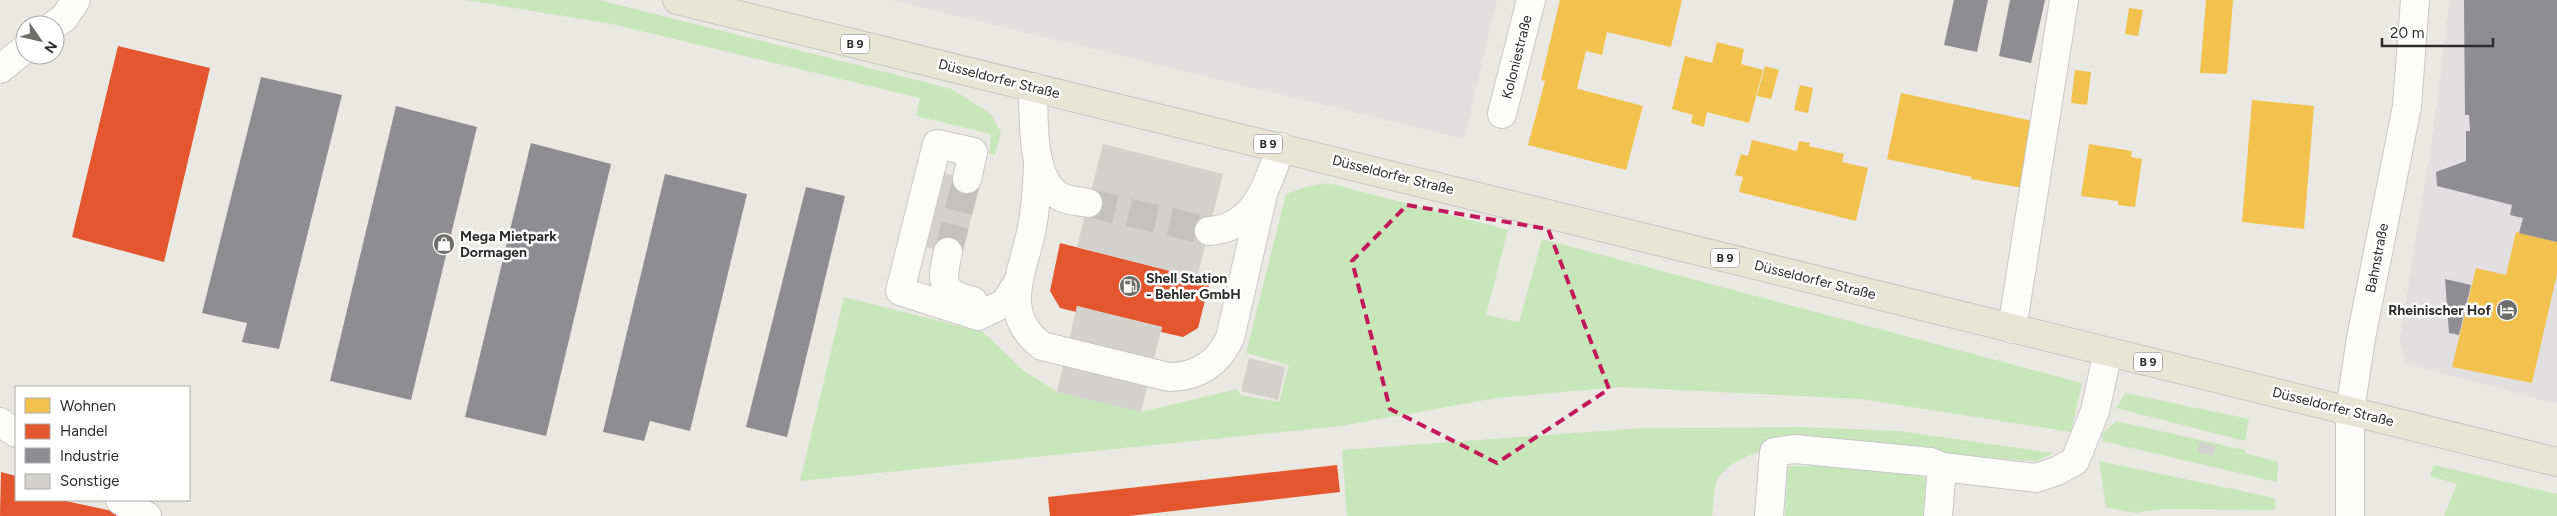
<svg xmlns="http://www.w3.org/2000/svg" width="2557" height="516" viewBox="0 0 2557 516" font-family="Figtree,sans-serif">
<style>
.industrial{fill:#e2dfe1}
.green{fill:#c7e7ba}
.homes{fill:#f2c14e}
.shops{fill:#e4572e}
.industry{fill:#8d8d92}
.building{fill:#d3d1cd}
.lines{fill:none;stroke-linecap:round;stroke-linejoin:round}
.minor-tunnel{stroke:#c4c2be;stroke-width:28;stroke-dasharray:28 14;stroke-linecap:butt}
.minor-casing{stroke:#c8c7c7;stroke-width:30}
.major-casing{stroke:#c6c5c2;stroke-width:30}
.minor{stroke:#fcfcfb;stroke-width:28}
.major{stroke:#e7e5d4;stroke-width:28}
.marked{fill:none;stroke:#c2185b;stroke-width:4;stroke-dasharray:10 6;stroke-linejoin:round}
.labels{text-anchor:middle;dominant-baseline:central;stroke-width:5;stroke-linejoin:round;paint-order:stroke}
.shield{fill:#fff;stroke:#6b6b6b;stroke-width:1}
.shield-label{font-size:12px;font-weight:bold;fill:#2c2c2c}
.street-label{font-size:14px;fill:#2c2c2c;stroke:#fff}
.poi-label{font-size:14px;font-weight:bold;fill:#2c2c2c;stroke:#fff;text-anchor:start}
</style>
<rect width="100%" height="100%" fill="#eae8e2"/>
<g class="industrial">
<path d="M892 0H1497L1464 139Z"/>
<path d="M2450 0H2557V404L2405 363 2400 338 2432 140Z"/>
</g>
<g class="green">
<path d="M465 0H599L952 89 991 114 1001 132 995 155 989 153 991 134 916 116 920 98 612 24Z"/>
<path d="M1328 183 1508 230 1486 315 1519 322 1542 239 2082 383 2071 432 1861 399 1619 387 1497 398 1341 426 800 481 844 297 983 332 1024 371 1057 392 1141 412 1237 389 1241 395 1279 402 1289 365 1246 353 1286 194 1306 187Z"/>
<path d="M2125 393 2249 419 2245 441 2116 408Z"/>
<path d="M2116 421 2245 450V453L2278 462 2277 482 2102 441V434Z"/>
<path d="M1801 427 1899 431 2054 453 2037 461 1784 445C1765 449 1725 460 1717 481 1713 491 1714 505 1712 516H1347L1342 450 1642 428Z"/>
<path d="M2099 461 2275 498V510L2162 509 2135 513 2106 507Z"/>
<path d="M2434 465 2557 494V516H2444L2457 484 2430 476Z"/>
<path d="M1788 466H1820L1926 477 1923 516H1785Z"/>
</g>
<g class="homes">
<path d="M1560 0H1682L1671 47 1607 32 1602 55 1586 51 1577 89 1571 87 1643 106 1626 170 1528 145 1545 81 1541 80Z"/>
<path d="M2206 0H2233L2227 74 2200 73Z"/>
<path d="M2129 8 2143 10 2138 36 2125 34Z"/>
<path d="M1717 42 1744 49 1741 64 1763 70 1749 123 1707 112 1704 127 1691 123 1693 115 1672 109 1685 56 1712 63Z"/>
<path d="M1765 66 1779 70 1771 99 1757 96Z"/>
<path d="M2075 70 2091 72 2087 105 2071 103Z"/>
<path d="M1800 85 1813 88 1808 113 1794 110Z"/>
<path d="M1901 93 2038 122 2023 188 1971 179 1972 177 1887 159Z"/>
<path d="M2252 100 2314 106 2304 229 2242 222Z"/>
<path d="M1752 140 1797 151 1799 141 1810 143 1809 146 1844 154 1842 162 1868 168 1856 221 1739 192 1743 177 1735 175 1741 154 1748 156Z"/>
<path d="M2089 144 2132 151 2131 157 2142 159 2135 207 2118 205V201L2081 196Z"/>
<path d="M2516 232 2557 242V274L2532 383 2452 367 2476 268 2506 275Z"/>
</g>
<g class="shops">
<path d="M118 46 210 68 164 262 72 237Z"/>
<path d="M1060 243 1210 281 1198 328 1183 337 1161 332 1162 327 1100 312 1077 306 1076 312 1060 308 1050 291Z"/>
<path d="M1337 465 1340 492 1129 516H1050L1048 497Z"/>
<path d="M1 472 16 476V500H61L117 512 116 516H0Z"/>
</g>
<g class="industry">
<path d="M1954 0H1988L1977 52 1944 45Z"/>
<path d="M2010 0H2045L2031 63 1999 56Z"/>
<path d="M2464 0H2557V242L2519 233 2523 218 2510 215 2512 205 2437 186 2436 172 2466 161V131H2470L2469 115H2465Z"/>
<path d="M261 77 342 95 279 349 242 342 247 323 202 313Z"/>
<path d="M396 106 477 127 411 400 330 381Z"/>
<path d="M531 143 611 164 546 436 465 417Z"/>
<path d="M665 174 747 194 690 431 650 421 644 441 603 432Z"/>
<path d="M806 187 845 196 787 437 746 427Z"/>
<path d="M2445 279 2471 285 2459 335 2449 333Z"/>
</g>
<g class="building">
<path d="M1103 144 1223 174 1197 278 1077 247Z"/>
<path d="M943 173 980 182 962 256 925 247Z"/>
<path d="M1077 306 1162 327 1141 412 1057 392Z"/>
<path d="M1249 358 1285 367 1278 400 1241 391Z"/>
<path d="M2200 442 2216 446 2213 456 2197 452Z"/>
</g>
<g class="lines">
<g class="minor-tunnel">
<path d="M1088 203 1209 231"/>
<path d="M948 252 967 179"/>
</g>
<g class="minor-casing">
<g id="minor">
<path d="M54 25 64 18 76 0"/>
<path d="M0 69 25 49"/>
<path d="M1033 87C1034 118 1030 181 1061 197 1069 201 1080 201 1088 203"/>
<path d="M1502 114 1531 0"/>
<path d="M1038 165C1037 184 1036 204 1033 222 1026 268 996 311 1042 346L1169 377C1197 377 1218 364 1230 338L1263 194"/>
<path d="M967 179 973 152 937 144 900 291 978 316 1005 303 1018 282"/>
<path d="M1209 231C1256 228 1267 184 1281 147"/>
<path d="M948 252C941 282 940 293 973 301L974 304"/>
<path d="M2012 329 2064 0"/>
<path d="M0 422 16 433"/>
<path d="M120 500 147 516"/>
<path d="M1769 516 1774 452 1795 449 1930 462 1942 467"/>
<path d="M1938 516 1942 467 2036 478 2057 471 2075 461 2095 411 2108 352"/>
<path d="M2350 516V411L2361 338 2407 106 2415 0"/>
</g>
</g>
<g class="major-casing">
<path id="major" d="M677 0 2557 462"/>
</g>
<use href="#minor" class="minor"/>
<use href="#major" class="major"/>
</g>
<path class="marked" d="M1407 205 1548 229 1609 389 1497 463 1390 409 1352 261Z"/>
<defs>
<g id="shop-disc" transform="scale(1.125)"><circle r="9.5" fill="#6e6e6c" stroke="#fff"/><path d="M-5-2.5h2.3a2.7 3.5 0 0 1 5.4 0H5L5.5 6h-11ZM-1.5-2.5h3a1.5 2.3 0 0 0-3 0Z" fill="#fff"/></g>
<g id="fuel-disc" transform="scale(1.125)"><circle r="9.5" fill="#6e6e6c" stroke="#fff"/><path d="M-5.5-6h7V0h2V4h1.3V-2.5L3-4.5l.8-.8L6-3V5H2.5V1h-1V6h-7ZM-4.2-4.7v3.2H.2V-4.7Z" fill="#fff"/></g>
<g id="hotel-disc" transform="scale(1.125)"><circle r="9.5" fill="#6e6e6c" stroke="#fff"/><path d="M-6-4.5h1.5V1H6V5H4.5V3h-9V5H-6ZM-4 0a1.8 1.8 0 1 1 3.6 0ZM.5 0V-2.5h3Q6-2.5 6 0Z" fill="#fff"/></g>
</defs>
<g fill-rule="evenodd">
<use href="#shop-disc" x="444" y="244"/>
<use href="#fuel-disc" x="1130" y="286"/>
<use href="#hotel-disc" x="2507" y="310"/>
</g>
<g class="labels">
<g class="shield">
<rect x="841" y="34.5" width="28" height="19" rx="4"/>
<rect x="1254" y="134.5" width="28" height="19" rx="4"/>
<rect x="1711" y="248.5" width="28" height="19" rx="4"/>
<rect x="2134" y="352.5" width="28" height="19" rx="4"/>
</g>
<g class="shield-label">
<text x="855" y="44">B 9</text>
<text x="1268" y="144">B 9</text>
<text x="1725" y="258">B 9</text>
<text x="2148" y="362">B 9</text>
</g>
<g class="street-label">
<text transform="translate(1517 57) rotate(-76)">Koloniestraße</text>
<text transform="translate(999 79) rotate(14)">Düsseldorfer Straße</text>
<text transform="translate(1393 175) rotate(14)">Düsseldorfer Straße</text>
<text transform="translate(2377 258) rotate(-79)">Bahnstraße</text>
<text transform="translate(1815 280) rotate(14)">Düsseldorfer Straße</text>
<text transform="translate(2333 407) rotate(14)">Düsseldorfer Straße</text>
</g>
<g class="poi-label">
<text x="460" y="236">Mega Mietpark<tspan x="460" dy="16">Dormagen</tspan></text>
<text x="1146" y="278">Shell Station<tspan x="1146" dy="16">- Behler GmbH</tspan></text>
<text x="2491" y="310" text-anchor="end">Rheinischer Hof</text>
</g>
</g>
<rect x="15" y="386" width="175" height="115" fill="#ffffff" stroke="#ababab"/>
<rect x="25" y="398" width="25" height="15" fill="#f2c14e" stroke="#ababab"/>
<text x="60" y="411" font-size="15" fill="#2c2c2c">Wohnen</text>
<rect x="25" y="424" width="25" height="15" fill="#e4572e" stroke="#ababab"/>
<text x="60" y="436" font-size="15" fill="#2c2c2c">Handel</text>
<rect x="25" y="448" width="25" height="15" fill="#8d8d92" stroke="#ababab"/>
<text x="60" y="461" font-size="15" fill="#2c2c2c">Industrie</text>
<rect x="25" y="474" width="25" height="15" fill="#d3d1cd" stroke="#ababab"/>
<text x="60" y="486" font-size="15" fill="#2c2c2c">Sonstige</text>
<g transform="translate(40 40) rotate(124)"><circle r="24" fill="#ffffff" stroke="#ababab"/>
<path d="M0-4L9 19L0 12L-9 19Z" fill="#6e6e6c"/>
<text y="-8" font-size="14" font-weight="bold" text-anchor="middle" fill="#2c2c2c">N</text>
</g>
<path d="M2382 38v8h111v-8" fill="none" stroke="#2c2c2c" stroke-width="2.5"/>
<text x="2390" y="38" font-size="15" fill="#2c2c2c" stroke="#ffffff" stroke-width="4" paint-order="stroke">20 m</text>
</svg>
